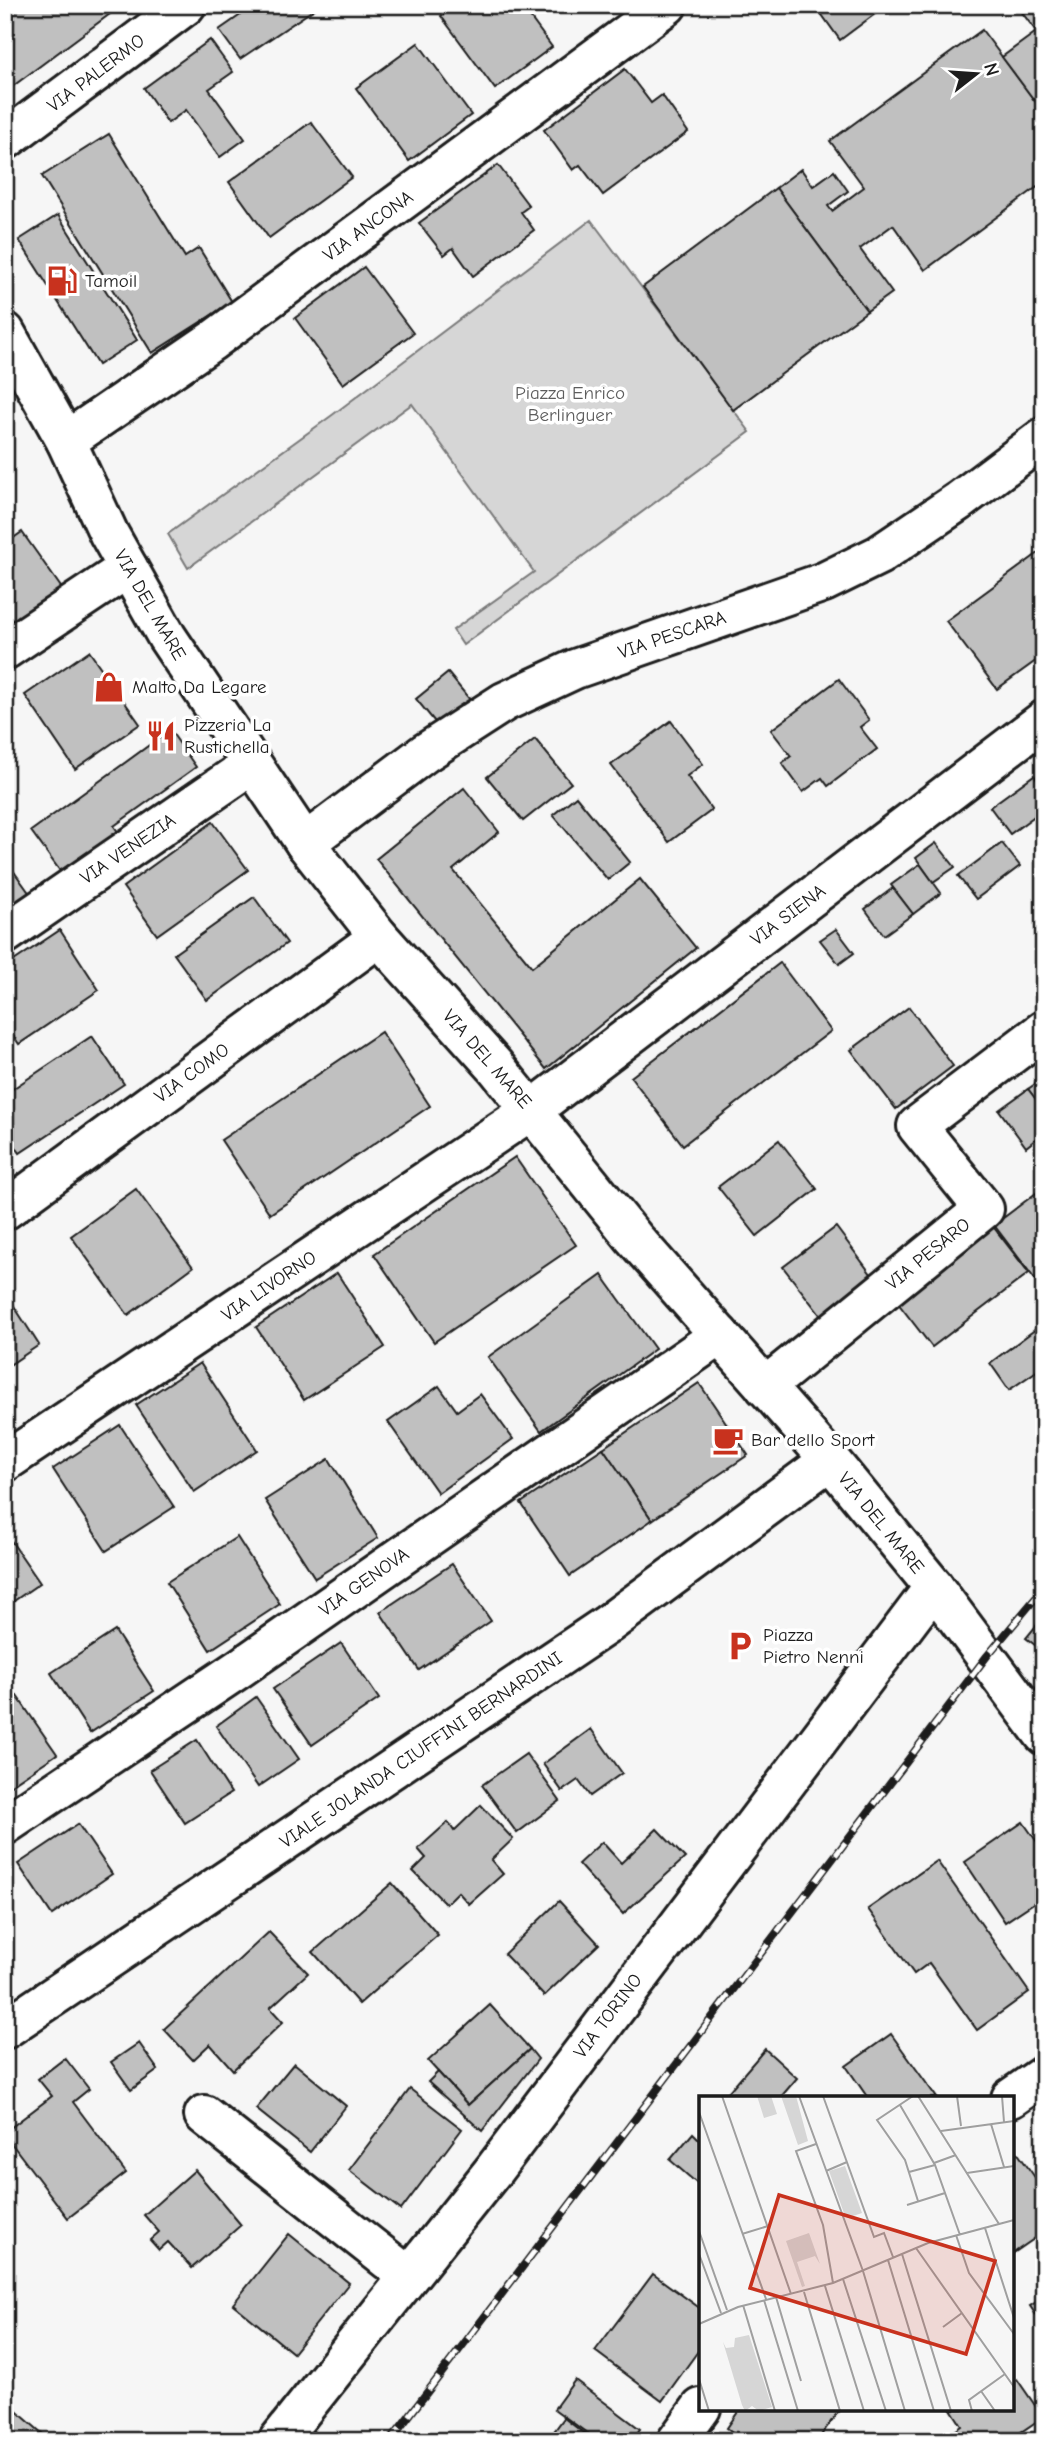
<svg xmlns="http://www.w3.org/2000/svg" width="1049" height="2446" viewBox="0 0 1049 2446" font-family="'Comic Neue',sans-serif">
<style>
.green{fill:#d6d6d6;stroke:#797979;stroke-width:2}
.building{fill:#c0c0c0;stroke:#1c1c1c;stroke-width:2}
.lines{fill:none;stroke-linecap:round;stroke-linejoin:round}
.street-casing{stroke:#1c1c1c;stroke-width:44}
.secondary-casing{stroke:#1c1c1c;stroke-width:44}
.street{stroke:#fff;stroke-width:38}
.secondary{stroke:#fff;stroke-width:38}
.rail-casing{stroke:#1c1c1c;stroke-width:8}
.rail{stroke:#fff;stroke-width:5;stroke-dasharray:16;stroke-linecap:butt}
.labels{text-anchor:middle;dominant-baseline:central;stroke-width:7;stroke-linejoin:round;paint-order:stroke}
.street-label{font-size:19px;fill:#1c1c1c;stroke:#fff}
.poi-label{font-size:19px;fill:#1c1c1c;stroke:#fff;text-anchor:start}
.park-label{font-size:19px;fill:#5d5d5d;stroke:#fff}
.inset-road{fill:none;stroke:#9f9f9f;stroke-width:2}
.view{fill:#c8321e;fill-opacity:0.15;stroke:#c8321e;stroke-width:3.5}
.inset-edge{fill:none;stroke:#1c1c1c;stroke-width:3.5}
</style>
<rect width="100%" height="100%" fill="#f6f6f6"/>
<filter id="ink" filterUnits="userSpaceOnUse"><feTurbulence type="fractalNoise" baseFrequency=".0143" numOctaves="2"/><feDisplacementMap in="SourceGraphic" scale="14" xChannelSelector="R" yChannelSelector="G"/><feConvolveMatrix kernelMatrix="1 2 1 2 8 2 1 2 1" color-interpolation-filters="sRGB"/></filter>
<g filter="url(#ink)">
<path class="green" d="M591 220 750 432 463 645 453 630 534 572 412 404 188 568 168 534 331 416Z"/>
<g class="building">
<path d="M5 5H116L118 8 5 92Z"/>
<path d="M255 5H314L316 8 240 59 219 30Z"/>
<path d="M455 5H521L552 47 495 89 441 16Z"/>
<path d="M815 5H887L840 40Z"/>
<path d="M1020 5H1044V42L1018 7Z"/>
<path d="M982 30 1044 113V182L925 270 893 225 860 249 892 293 867 311 776 188 801 169 813 186 834 171 848 191 828 206 832 211 864 187 830 141Z"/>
<path d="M1036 32 1044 42V93L1034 100 1002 57Z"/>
<path d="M210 40 233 72 209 89 245 139 220 157 186 110 168 123 144 88Z"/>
<path d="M418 43 471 115 409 161 356 88Z"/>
<path d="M625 69 651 103 662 95 688 132 603 195 580 165 573 170 544 130Z"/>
<path d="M311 122 352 177 269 238 229 182Z"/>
<path d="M109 134 185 257 199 248 232 302 152 353 42 176Z"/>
<path d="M498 165 529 206 521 212 534 230 473 276 453 248 444 255 419 223Z"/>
<path d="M776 188 867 311 733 410 643 287Z"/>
<path d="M58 215 137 340 98 365 19 240Z"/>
<path d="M364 267 413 333 343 384 295 318Z"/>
<path d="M22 532 63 590 5 632V544Z"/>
<path d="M1044 549V655L997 689 946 621Z"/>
<path d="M89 651 140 724 75 769 25 695Z"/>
<path d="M448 673 471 701 439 727 416 699Z"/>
<path d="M839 679 869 720 860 727 877 749 828 786 822 778 803 792 782 763 791 756 771 730Z"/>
<path d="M671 721 703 764 687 776 712 810 669 842 611 765Z"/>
<path d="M170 730 196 767 114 826 128 846 71 886 31 831Z"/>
<path d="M535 739 571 783 523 821 487 777Z"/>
<path d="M1034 775 1044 788V809L1010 834 990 807Z"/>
<path d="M464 788 499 832 453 870 532 967 640 879 696 948 546 1069 376 859Z"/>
<path d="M576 796 630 862 608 880 553 815Z"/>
<path d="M213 822 248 870 157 935 123 887Z"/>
<path d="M936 843 955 867 933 882 916 858Z"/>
<path d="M1002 843 1020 866 976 899 958 876Z"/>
<path d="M5 859 30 894 5 911Z"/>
<path d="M920 864 941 893 913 914 891 885Z"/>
<path d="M893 888 913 914 884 935 865 909Z"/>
<path d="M254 897 287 943 207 1000 174 954Z"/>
<path d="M836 929 854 953 839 964 820 940Z"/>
<path d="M60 930 99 990 19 1044 5 1024V967Z"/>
<path d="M780 963 831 1031 683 1145 631 1077Z"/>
<path d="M909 1007 953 1066 896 1109 851 1050Z"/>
<path d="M381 1032 430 1106 270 1214 221 1140Z"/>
<path d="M92 1036 124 1084 20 1153 5 1131V1094Z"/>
<path d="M1044 1078V1110L1028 1089Z"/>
<path d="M1028 1089 1044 1110V1133L1026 1147 999 1110Z"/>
<path d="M779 1140 817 1189 757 1236 718 1187Z"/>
<path d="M515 1157 576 1245 434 1342 374 1254Z"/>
<path d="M1044 1187V1290H1043L994 1225Z"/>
<path d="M136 1189 193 1267 128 1315 71 1236Z"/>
<path d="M988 1220 1029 1273 932 1347 891 1294Z"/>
<path d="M836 1227 880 1286 828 1325 783 1267Z"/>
<path d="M337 1273 385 1347 304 1400 256 1327Z"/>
<path d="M602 1275 655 1349 541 1431 488 1357Z"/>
<path d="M5 1292 39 1345 5 1368Z"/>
<path d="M1044 1323V1366L1009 1390 990 1363Z"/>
<path d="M200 1363 257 1450 194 1492 136 1405Z"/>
<path d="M699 1383 748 1455 652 1520 603 1448Z"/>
<path d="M439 1386 457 1411 480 1394 513 1439 438 1493 388 1422Z"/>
<path d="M120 1425 174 1507 106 1551 53 1469Z"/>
<path d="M603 1448 652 1520 570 1576 521 1503Z"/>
<path d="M329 1459 378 1538 315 1578 265 1500Z"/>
<path d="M5 1532 40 1583 5 1607Z"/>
<path d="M237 1537 280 1604 210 1650 167 1582Z"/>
<path d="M452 1564 491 1621 419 1670 380 1612Z"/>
<path d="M1044 1616V1652L1026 1638Z"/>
<path d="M115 1631 154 1691 90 1733 51 1673Z"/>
<path d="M341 1643 379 1699 312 1745 273 1689Z"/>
<path d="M6 1680 57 1754 5 1789V1681Z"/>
<path d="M256 1697 299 1759 258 1787 216 1726Z"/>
<path d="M591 1729 622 1773 590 1796 578 1780 562 1791 543 1764Z"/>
<path d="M197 1740 231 1793 185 1823 150 1770Z"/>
<path d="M526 1754 560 1801 517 1833 482 1785Z"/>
<path d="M481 1805 513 1839 491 1860 503 1874 469 1904 458 1892 446 1904 413 1871 426 1858 418 1849 448 1822 454 1831Z"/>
<path d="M1023 1822 1044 1852V1896L1005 1922 965 1862Z"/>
<path d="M78 1824 112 1874 52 1915 18 1864Z"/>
<path d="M657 1829 685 1858 623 1914 578 1864 602 1842 621 1863Z"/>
<path d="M937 1861 1029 1992 977 2030 929 1963 914 1974 868 1909Z"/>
<path d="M392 1883 438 1935 359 2004 313 1952Z"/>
<path d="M559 1901 599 1944 544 1996 504 1954Z"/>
<path d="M269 1932 308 1973 270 2008 283 2022 233 2070 210 2044 193 2060 164 2029Z"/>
<path d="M490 2005 530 2049 468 2105 428 2061Z"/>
<path d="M891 2034 937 2098H868L846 2066Z"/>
<path d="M139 2043 158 2070 131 2090 111 2062Z"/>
<path d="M530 2049 538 2059 482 2131 428 2082 438 2072 468 2105Z"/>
<path d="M765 2049 797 2078 780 2098H723Z"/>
<path d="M65 2058 89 2089 73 2102 126 2173 68 2218 5 2135V2132L52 2096 38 2079Z"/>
<path d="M294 2063 346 2106 310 2152 256 2109Z"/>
<path d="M410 2089 462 2129 401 2210 349 2170Z"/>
<path d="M693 2133 701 2141V2187L670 2160Z"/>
<path d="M1012 2145 1044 2190V2232L1012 2254Z"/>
<path d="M195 2170 241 2225 192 2268 168 2242 159 2250 150 2240 159 2232 144 2215Z"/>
<path d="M289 2234 349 2283 293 2353 233 2304Z"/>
<path d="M653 2274 701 2309V2347L662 2401 595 2351Z"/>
<path d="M1044 2297V2327L1030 2306Z"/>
<path d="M1017 2379 1043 2417 1008 2441H957L952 2433 962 2426 951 2409H1012V2382Z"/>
<path d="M575 2380 640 2429 631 2441H598L554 2409Z"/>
<path d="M5 2401 51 2441H5Z"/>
<path d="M740 2409H840L817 2441H745L727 2428Z"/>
<path d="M564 2418 594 2441H547Z"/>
</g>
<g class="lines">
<g class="street-casing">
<g id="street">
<path d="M5 140 186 5"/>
<path d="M66 441 212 341 667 5"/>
<path d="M5 650 128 568"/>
<path d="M305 843 425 753 504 702 575 669 824 582 879 555 959 501 1044 437"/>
<path d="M5 934 251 765"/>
<path d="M5 1210 379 937"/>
<path d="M765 1387 984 1209 917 1126 1044 1030"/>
<path d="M5 1462 532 1110 1044 720"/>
<path d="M5 1825 240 1668 720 1335"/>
<path d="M5 2029 608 1624 830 1460"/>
<path d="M1011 2098 1044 2075"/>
<path d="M204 2115 408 2276"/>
<path d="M278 2441 493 2171 934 1587"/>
<path d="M677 2441 701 2408"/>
</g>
</g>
<g class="secondary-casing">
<path id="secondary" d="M5 332 66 441 109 534 167 637 305 843 379 937 495 1066 634 1238 830 1460 934 1587 1044 1735"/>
</g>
<use href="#street" class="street"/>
<use href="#secondary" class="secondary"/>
<g class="rail-casing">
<path id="rail" d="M390 2441 987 1656 1044 1588"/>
</g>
<use href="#rail" class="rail"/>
</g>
</g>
<defs>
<g id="fuel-bare" transform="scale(2.415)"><path d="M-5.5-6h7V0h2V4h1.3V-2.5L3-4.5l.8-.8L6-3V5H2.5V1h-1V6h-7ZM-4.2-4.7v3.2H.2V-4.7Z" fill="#c8321e" stroke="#fff" stroke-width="2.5" paint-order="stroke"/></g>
<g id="shop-bare" transform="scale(2.415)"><path d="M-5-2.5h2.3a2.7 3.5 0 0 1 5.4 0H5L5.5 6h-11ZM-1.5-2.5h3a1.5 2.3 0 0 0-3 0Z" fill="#c8321e" stroke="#fff" stroke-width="2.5" paint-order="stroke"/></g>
<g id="restaurant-bare" transform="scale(2.415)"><path d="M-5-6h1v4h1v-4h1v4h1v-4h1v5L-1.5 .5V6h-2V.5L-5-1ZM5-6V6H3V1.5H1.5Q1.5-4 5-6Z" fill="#c8321e" stroke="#fff" stroke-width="2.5" paint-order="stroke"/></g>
<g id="cafe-bare" transform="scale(2.415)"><path d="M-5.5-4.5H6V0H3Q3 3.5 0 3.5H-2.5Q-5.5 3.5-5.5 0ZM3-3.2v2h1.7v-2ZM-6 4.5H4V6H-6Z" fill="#c8321e" stroke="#fff" stroke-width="2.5" paint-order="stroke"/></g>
<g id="parking-bare" transform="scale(2.415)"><path d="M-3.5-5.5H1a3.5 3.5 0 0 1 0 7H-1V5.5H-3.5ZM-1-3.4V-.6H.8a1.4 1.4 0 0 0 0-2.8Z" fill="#c8321e" stroke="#fff" stroke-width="2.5" paint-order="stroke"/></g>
</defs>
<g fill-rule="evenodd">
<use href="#fuel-bare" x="62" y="281"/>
<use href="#shop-bare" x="109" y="687"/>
<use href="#restaurant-bare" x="161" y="736"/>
<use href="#cafe-bare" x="728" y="1440"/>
<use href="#parking-bare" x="740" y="1646"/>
</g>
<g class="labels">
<g class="street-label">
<text transform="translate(96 73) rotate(-37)">VIA PALERMO</text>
<text transform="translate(368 226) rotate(-36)">VIA ANCONA</text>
<text transform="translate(150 605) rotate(60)">VIA DEL MARE</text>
<text transform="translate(672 635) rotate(-19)">VIA PESCARA</text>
<text transform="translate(128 849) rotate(-34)">VIA VENEZIA</text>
<text transform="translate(788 915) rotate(-37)">VIA SIENA</text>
<text transform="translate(487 1059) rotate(49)">VIA DEL MARE</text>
<text transform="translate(192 1073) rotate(-36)">VIA COMO</text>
<text transform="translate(928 1254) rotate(-39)">VIA PESARO</text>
<text transform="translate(269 1286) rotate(-34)">VIA LIVORNO</text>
<text transform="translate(881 1523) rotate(51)">VIA DEL MARE</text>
<text transform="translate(364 1582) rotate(-35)">VIA GENOVA</text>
<text transform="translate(421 1750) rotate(-34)">VIALE JOLANDA CIUFFINI BERNARDINI</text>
<text transform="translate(608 2016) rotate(-53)">VIA TORINO</text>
</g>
<g class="poi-label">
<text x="85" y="281">Tamoil</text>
<text x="132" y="687">Malto Da Legare</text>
<text x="184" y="725">Pizzeria La<tspan x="184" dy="22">Rustichella</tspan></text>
<text x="751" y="1440">Bar dello Sport</text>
<text x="763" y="1635">Piazza<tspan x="763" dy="22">Pietro Nenni</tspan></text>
</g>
<g class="park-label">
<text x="570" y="393">Piazza Enrico<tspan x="570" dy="22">Berlinguer</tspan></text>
</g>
</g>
<g transform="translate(699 2096)">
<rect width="315" height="315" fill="#f6f6f6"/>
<path d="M58 0H72L78 18 65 22ZM82 0H97L109 45 99 49ZM146 70 163 117 154 120H146L130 75ZM110 137 121 168 116 160 98 166 106 190 103 191 87 145ZM50 239 73 311 60 315 53 310 46 315 43 309 24 246 27 252 35 251 36 242Z" fill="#d6d6d6"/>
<path class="inset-road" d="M23 0 92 198M100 0 164 175 206 315M124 0 175 141 185 137 194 161M214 0 178 24 206 64 219 105M219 0 300 128M258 0 262 30M303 0 305 26M201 9 236 69 261 139M0 16 67 203M292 28 305 71M242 35 315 25M117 48 97 55 124 129 134 187M235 67 257 59M127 75 148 66M210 76 236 69M268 77 315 70M208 109 246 97M286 132 315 222M0 135 28 214M43 138 69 130M257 139 270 177 315 238M217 152 315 291M0 158 22 217M203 158 252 315M189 164 235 315M144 183 187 315M126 190 165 315M105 196 141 315M77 201 102 285M65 204 99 315M44 209 76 315M0 228 39 211 134 187 229 147 315 124M244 231 263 217M0 283 10 315M282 295 296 315M273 315 270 304 306 278"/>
<path class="view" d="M80 99 296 165 267 258 51 192Z"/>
<rect width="315" height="315" class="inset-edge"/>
</g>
<rect width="1049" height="2446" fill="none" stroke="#fff" stroke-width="28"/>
<rect x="14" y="14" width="1021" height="2418" fill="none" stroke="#1c1c1c" stroke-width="2.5" filter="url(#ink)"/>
<g transform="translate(976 74) rotate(73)" stroke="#ffffff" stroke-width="5" paint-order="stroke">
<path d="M0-5L12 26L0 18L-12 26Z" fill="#1c1c1c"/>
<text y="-10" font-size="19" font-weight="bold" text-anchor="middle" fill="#1c1c1c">N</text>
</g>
</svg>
